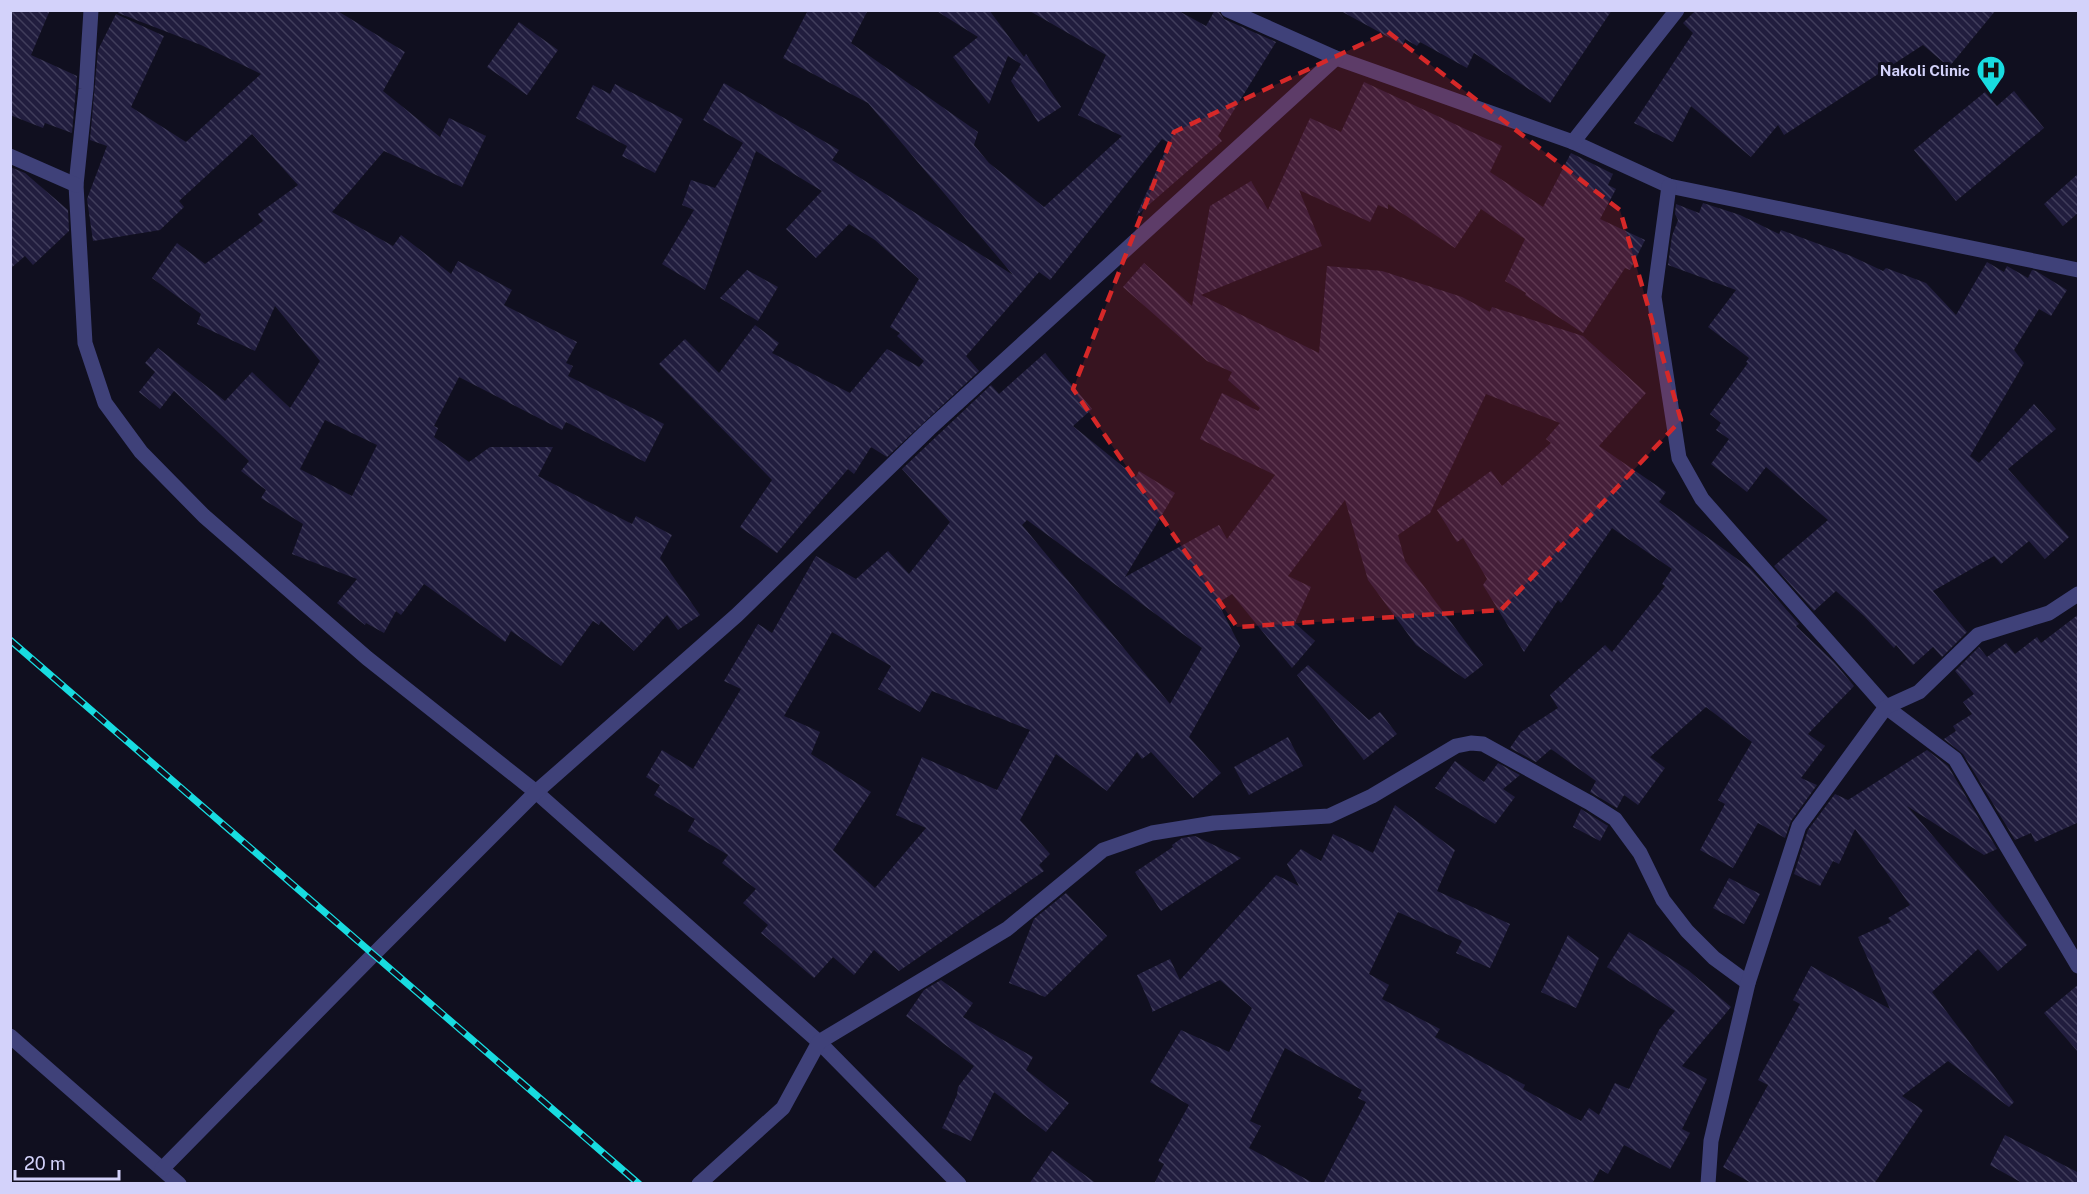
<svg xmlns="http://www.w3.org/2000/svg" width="2089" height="1194" viewBox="0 0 2089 1194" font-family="'Public Sans',sans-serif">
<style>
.building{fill:url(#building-back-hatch);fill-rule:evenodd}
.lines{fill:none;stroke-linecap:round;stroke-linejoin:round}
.minor{stroke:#3f4179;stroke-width:15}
.rail-casing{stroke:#18dce0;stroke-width:7}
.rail{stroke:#100f1f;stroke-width:4.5;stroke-dasharray:14;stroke-linecap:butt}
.marked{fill:#d62828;fill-opacity:0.2;stroke:#d62828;stroke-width:4.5;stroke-dasharray:12 8;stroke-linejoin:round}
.labels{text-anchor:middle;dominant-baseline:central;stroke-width:6;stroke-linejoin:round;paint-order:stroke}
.poi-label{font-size:15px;font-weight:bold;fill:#d3d2fa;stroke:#100f1f;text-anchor:end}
</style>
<defs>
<pattern id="building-back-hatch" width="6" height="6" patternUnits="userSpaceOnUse" patternTransform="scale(1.5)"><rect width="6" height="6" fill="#211d3e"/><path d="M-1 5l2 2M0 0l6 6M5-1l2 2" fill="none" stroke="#403d5b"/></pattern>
</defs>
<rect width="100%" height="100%" fill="#100f1f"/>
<g class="building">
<path d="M10 10H50L31 55 77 76 72 133 45 123 43 128 10 115Z"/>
<path d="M119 10H336L405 52 383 91 440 137 449 118 486 136 462 187 384 151 332 212 393 246 401 235 451 274 458 261 512 290 504 305 577 342 566 363 573 366 568 376 664 424 645 462 566 422 562 430 459 377 434 426 438 428 434 437 469 462 490 447H553L538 476 632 524 636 516 672 535 660 558 700 615 678 630 667 615 634 651 601 621 599 625 593 621 561 666 511 631 505 642 424 584 401 615 396 611 384 633 366 623 365 625 337 603 357 579 292 554 303 524 261 498 266 490 241 471 249 461 174 391 160 409 139 392 155 372 145 363 158 348 225 401 252 372 290 408 320 361 275 306 255 351 197 324 201 314 152 278 177 243 205 264 263 221 258 214 298 185 252 134 179 201 184 207 160 230 93 241 87 199 107 146 90 140 98 50 116 14 164 36 131 107 186 142 261 74 201 45 118 13ZM325 420 377 445 352 496 300 469Z"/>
<path d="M808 10H868L851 43 978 132 974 145 989 163 1044 207 1122 136 1078 115 1106 55 1028 10H1177L1206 26 1215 10H1218L1224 19 1276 42 1218 136 1222 141 1136 216 1169 143 1162 139 1050 280 1039 272 966 356 979 371 887 457 871 447 854 474 848 469 777 553 740 527 772 480 659 364 685 339 719 373 755 325 779 343 772 353 850 393 887 349 919 367 924 361 897 336 900 333 890 327 919 279 875 240 849 224 816 258 786 229 822 191 756 151 705 290 662 264 694 210 682 205 691 180 715 188 743 143 703 120 724 83 839 150 832 160 1013 275 868 103 783 58Z"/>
<path d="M935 10H989L1024 57 1026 54 1061 107 1038 122 1011 81 1021 64 1008 56 989 104 953 57 978 37Z"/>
<path d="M1339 10H1612L1550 103 1474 53 1467 68 1420 42 1417 46 1405 39 1403 45Z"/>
<path d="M1696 10H1996L1949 67 1923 45 1784 135 1778 125 1751 157 1691 106 1673 142 1634 123 1693 33 1683 23Z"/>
<path d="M519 22 558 50 527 95 487 67Z"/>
<path d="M1364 82 1502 146 1490 172 1543 207 1571 153 1613 174 1608 185 1616 189 1600 219 1645 240 1630 270 1625 268 1583 333 1525 295 1526 293 1505 281 1525 239 1481 209 1455 248 1388 204V209L1378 205 1370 222 1299 190 1322 246 1201 295 1319 353 1327 266 1382 271 1462 297 1490 312 1492 307 1583 336 1646 393 1599 446 1666 492 1659 502 1751 569 1799 624 1796 626 1834 662 1854 686 1808 734 1825 746 1801 778 1817 785 1791 821 1785 838 1758 823 1733 868 1700 850 1725 804 1718 800 1752 742 1706 707 1650 757 1665 768 1638 805 1624 795 1617 808 1590 792 1596 781 1551 749 1536 762 1510 748 1521 732 1558 708 1550 695 1605 645 1612 652 1665 586 1662 584 1672 569 1612 528 1561 603 1558 600 1524 652 1483 585 1487 579 1463 538 1457 542 1437 510 1491 471 1502 486 1551 443 1546 439 1560 423 1486 394 1430 513 1398 535 1405 561 1483 665 1465 679 1416 645 1368 580 1345 500 1288 576 1311 587 1295 623 1315 641 1292 668 1232 594 1218 603 1240 646 1189 737 1221 773 1193 798 1151 752 1142 759 1137 752 1107 791 1056 754 1020 820 1050 854 1039 865 1044 871 899 971 874 950 854 975 833 957 814 978 761 933 768 925 743 903 756 889 722 863 728 855 688 831 695 819 654 795 660 785 646 777 662 750 693 769 741 689 724 681 758 624 772 633 816 556 856 579 888 551 909 574 950 522 902 469 991 385 999 394 1045 353 1092 409 1073 426 1136 477 1139 471 1175 493 1125 577 1219 525 1227 539 1275 475 1200 439 1222 393 1258 411 1260 408 1228 380 1232 372 1207 361 1123 287 1144 263 1192 306 1210 206 1251 181 1268 210 1310 118 1341 132ZM1027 520 1202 648 1170 704 1022 525ZM832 632 891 666 878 689 920 712 932 691 1030 730 997 790 922 757 896 815 926 828 875 888 833 850 871 792 811 754 820 732 784 716Z"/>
<path d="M615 84 683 119 655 173 622 156 627 146 576 118 593 85 610 94Z"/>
<path d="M2014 91 2044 128 1956 201 1914 150 1985 92 1997 106Z"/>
<path d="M10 167 25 173 68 210 69 231 33 265 25 256 10 269Z"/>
<path d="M2079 173V212L2063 226 2044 204Z"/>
<path d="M1703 203 1740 215 1779 234 1781 230 1851 256 1883 271 1886 268 1926 283 1956 315 1987 262 2004 272 2007 266 2028 278 2032 270 2036 271 2067 290 2051 316 2039 309 2014 350 2024 363 1970 456 1979 463 2034 404 2056 429 2008 469 2069 537 2045 559 2029 541 2001 564 1994 556 1933 591 1967 632 1942 657 1933 647 1913 665 1896 645 1894 648 1864 616 1836 591 1814 611 1774 566 1828 520 1766 467 1747 492 1711 464 1729 439 1716 430 1721 423 1710 414 1748 363 1746 362 1749 358 1708 327 1736 290 1668 265 1672 236 1678 220 1675 214 1676 204 1699 213Z"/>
<path d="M747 270 778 287 758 321 720 298Z"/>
<path d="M2079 614V822L2035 842 2031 833 2015 840 1963 754 1944 739 1956 731 1953 726 1972 714 1963 702 1974 694 1955 671 1979 647 1987 657 2006 643 2015 654 2037 637 2041 643Z"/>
<path d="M1308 665 1369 720 1380 712 1397 734 1364 760 1297 675Z"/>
<path d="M1288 737 1303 766 1249 795 1234 767Z"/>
<path d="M1927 750 1948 766 1997 849 1984 855 1907 806 2027 945 1998 971 1978 949 1932 992 2014 1102 2009 1107 1948 1061 1902 1096 1923 1110 1874 1184H1753L1723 1167 1768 1085 1758 1080 1800 1004 1793 1000 1811 966 1890 1009 1858 937 1891 922 1888 918 1910 905 1855 829 1839 864 1833 861 1820 886 1794 874 1808 830 1835 794 1848 800Z"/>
<path d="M1455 761 1484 782 1498 763 1520 775 1503 789 1515 797 1495 824 1435 788Z"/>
<path d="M1395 805 1455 850 1437 891 1510 924 1490 968 1456 953 1462 941 1398 912 1369 974 1389 985 1382 999 1440 1029 1435 1037 1525 1085 1523 1089 1581 1121 1589 1108 1599 1115 1615 1083 1629 1089 1659 1030 1675 1011 1607 967 1629 932 1688 970 1731 1007 1682 1066 1707 1079 1682 1129 1690 1133 1670 1169 1624 1145 1608 1174 1600 1169 1592 1184H1323L1366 1102 1358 1098 1362 1090 1285 1048 1250 1121 1261 1126 1249 1148 1315 1184H1154L1164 1164 1158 1161 1189 1105 1150 1082 1181 1030 1229 1052 1252 1008 1220 980 1152 1012V1009L1137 975 1170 959 1180 980 1276 875 1299 886 1287 864 1301 849 1321 861 1333 834 1373 853Z"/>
<path d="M1581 809 1608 826 1600 841 1573 827Z"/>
<path d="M1195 836 1241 858 1161 911 1135 872 1173 847 1172 845 1182 838Z"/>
<path d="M1729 878 1760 894 1744 924 1713 908Z"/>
<path d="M1066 893 1107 936 1045 997 1009 983 1034 919Z"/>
<path d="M1568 935 1599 958 1576 1008 1541 992Z"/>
<path d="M941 980 973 1003 963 1017 1033 1057 1026 1070 1069 1103 1046 1132 994 1092 971 1141 942 1128 957 1095 958 1087 974 1066 906 1016 924 990Z"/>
<path d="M2079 984V1053L2044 1013Z"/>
<path d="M2005 1135 2079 1173V1184H2024L1990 1165Z"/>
<path d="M1052 1151 1097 1184H1029Z"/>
</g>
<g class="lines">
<g class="minor">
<path d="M91 10 86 89 76 185 85 343 105 403 141 452 204 516 367 658 536 792 819 1042 959 1184"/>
<path d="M1228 10 1336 58 1573 142 1669 186 2078 270"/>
<path d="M1573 142 1677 10"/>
<path d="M10 156 76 185"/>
<path d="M1669 186 1654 297 1679 458 1702 499 1886 707 1955 759 2078 966"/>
<path d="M10 1036 179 1184"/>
<path d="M162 1169 374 954 536 792 737 615 929 429 1336 58"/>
<path d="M699 1184 783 1108 819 1042 1007 929 1103 850 1152 833 1214 823 1329 816 1372 796 1456 746 1471 743 1483 744 1590 803 1615 819 1640 853 1663 900 1687 931 1714 958 1748 983"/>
<path d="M1708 1184 1711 1141 1748 983 1799 826 1886 707 1919 692 1978 635 2049 613 2078 594"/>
</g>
<g class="rail-casing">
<path id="rail" d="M10 640 639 1184"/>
</g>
<use href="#rail" class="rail"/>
</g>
<path class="marked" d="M1388 32 1620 210 1681 420 1501 610 1237 627 1073 389 1174 132Z"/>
<defs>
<g id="hospital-pin" transform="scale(1.5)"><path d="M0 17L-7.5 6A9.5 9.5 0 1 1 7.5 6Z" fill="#18dce0" stroke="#100f1f"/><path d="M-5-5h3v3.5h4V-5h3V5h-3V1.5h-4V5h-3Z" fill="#111"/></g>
</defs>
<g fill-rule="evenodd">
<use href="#hospital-pin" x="1991" y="70"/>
</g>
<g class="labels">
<g class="poi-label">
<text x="1970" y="70">Nakoli Clinic</text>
</g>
</g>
<rect width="2089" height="1194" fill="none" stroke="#d3d2fa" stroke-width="24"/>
<path d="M15 1170v9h104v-9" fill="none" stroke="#d3d2fa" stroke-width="3"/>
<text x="24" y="1170" font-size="18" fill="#d3d2fa" stroke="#100f1f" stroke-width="4.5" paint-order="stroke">20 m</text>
</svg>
